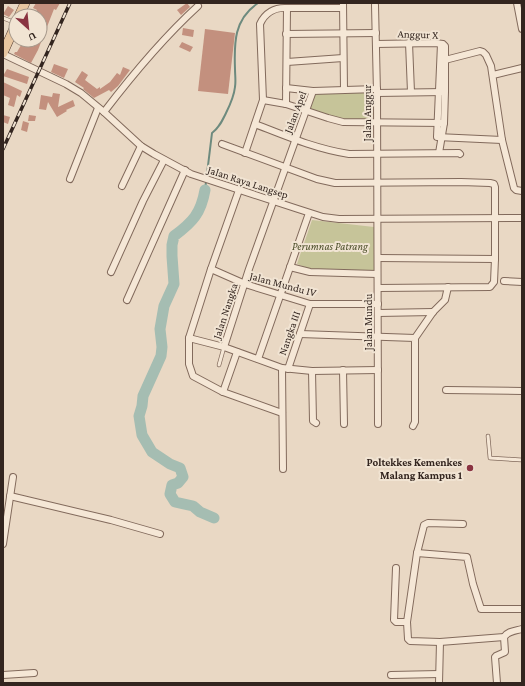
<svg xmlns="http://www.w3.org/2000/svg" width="525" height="686" viewBox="0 0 525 686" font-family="'Crimson Pro',serif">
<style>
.green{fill:#c6c499}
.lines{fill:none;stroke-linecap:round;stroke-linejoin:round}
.stream{stroke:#6d8a7e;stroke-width:2}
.river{stroke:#a5bdb2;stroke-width:11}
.building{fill:#c3907e}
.lane-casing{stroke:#826a5c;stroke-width:4.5}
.street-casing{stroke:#826a5c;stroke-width:8}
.primary-casing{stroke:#503a30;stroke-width:10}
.lane{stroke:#f5e7d6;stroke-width:3}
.street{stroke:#f5e7d6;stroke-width:6}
.primary{stroke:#e8c6a0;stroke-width:9}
.rail-casing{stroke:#33251f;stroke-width:3.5}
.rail{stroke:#f1e4d3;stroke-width:2;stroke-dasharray:6;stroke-linecap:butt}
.poi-dot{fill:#8a3341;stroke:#f1e4d3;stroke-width:1.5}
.labels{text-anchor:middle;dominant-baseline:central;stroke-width:4;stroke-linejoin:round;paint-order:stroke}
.street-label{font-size:11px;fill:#33251f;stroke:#f1e4d3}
.park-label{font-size:11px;font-style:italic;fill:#4a4d28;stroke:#f1e4d3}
.poi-label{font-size:11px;font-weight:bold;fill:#33251f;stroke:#f1e4d3;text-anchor:end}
</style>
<rect width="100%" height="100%" fill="#e9d8c4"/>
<g class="green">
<path d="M377 89V123L342 121 306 111 314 91Z"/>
<path d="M312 220 374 227 375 270 316 271 297 264Z"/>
</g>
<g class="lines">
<path class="stream" d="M205 190 212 133C219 128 222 121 226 113 230 105 234 96 235 87 236 81 235 75 235 69 234 43 234 19 258 3"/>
<path class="river" d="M205 190C201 213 193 222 174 236L172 245V256L174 284 164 306 160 329 162 347 161 356 143 396 142 406 139 416 142 435 152 452 170 464 180 468 183 477 178 483 172 485 170 494 175 502 193 506 200 512 214 518"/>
</g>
<g class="building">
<path d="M36 3H60L56 10 54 9 38 50 31 63 14 54 15 52H17L24 40H40V16H34L37 10 33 8Z"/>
<path d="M187 3 190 7 181 15 177 10Z"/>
<path d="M8 6 14 10 9 17 3 14Z"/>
<path d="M183 28 194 30 193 37 182 35Z"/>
<path d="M205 29 235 33 228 94 198 91Z"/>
<path d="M182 42 193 47 190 52 179 47Z"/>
<path d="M54 64 68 69 64 78 51 72Z"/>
<path d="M123 67 130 70 118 86 111 92 109 90 94 98 83 89 84 88 75 82 82 71 88 75 85 80 97 89 100 87V89L110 82 117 73 120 75Z"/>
<path d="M7 69 29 77 27 84 3 76Z"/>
<path d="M3 82 22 91 20 97 17 95 14 107 8 105 10 98 3 95Z"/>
<path d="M53 93 60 94 58 107 73 100 75 106 66 110 67 111 57 117 48 102 46 110 39 109 41 95 52 97Z"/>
<path d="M3 115 10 117 8 124 3 122Z"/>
<path d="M29 115 36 116 35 121H28Z"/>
<path d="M23 121 29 123 27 132 21 130Z"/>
</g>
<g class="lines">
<g class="lane-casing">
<g id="lane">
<path d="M3 18 16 23"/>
<path d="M219 365 224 347"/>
<path d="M488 436 490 458 522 460"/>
</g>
</g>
<g class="street-casing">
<g id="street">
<path d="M343 3 344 90"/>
<path d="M517 3 522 29"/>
<path d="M375 5 377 93 378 424"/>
<path d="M286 34 376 33"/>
<path d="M409 43 411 92"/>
<path d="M376 44 435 43 443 44 445 46V92L444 123 439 153"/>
<path d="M441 44 437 137 502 140"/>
<path d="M3 54 66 84 81 93 104 112 141 146 154 154 191 174 298 209 323 217 339 219 522 218"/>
<path d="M445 60 480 51 483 52 486 55 491 66 502 140 514 188 516 190 522 191"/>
<path d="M287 62 343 58"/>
<path d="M493 75 522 68"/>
<path d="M286 88 313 91"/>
<path d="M377 89 313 91 249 269 224 347 282 368 312 371 378 370"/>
<path d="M377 93 444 92"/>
<path d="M263 100 286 104 328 118 343 122 444 123"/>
<path d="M286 104 287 8H343"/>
<path d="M104 112C133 74 163 38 198 6"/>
<path d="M255 124C286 136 316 149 349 154L459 153 460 154"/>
<path d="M222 144 317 179 335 183 461 182 490 183 494 184 495 187V259L378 258"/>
<path d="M245 153 263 100 260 24C265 13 275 7 287 8"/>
<path d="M70 179 98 108"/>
<path d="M122 186 141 146"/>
<path d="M239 190 211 269 189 338V364L193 376 223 392 282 413"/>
<path d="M290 267 310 272 377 274"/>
<path d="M211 269 245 284 310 304H378"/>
<path d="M111 272 143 201 164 160"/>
<path d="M504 281 522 282"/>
<path d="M378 288 490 287 494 282 495 259"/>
<path d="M127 300 185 170"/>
<path d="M378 313 433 312"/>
<path d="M300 334 415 338V422L413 426"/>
<path d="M189 338 224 347"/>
<path d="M415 338 433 312 445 300 448 287"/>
<path d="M258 359 309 213"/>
<path d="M282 368 283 469"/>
<path d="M288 369 310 304"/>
<path d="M343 370 344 424"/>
<path d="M312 371 313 421 316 423"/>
<path d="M446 390 522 391"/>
<path d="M223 392 237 352"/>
<path d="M10 496 111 520 160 534"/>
<path d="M463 524 428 523 424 525 417 553 407 622 408 639 410 641 440 642 504 637C508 631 515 631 522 629"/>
<path d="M3 544 13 477"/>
<path d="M417 553 467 557 473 584 481 609H522"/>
<path d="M396 568 394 620 396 622H407"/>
<path d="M3 675 34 673"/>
<path d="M391 675 439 674"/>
<path d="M439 683 440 642"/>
<path d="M497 683 495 657 496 656 505 652 504 637"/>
</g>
</g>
<g class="primary-casing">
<g id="primary">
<path d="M19 16 25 3"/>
<path d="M3 53 16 24"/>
</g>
</g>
<use href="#lane" class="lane"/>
<use href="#street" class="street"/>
<use href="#primary" class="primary"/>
<g class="rail-casing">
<path id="rail" d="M3 149 70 3"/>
</g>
<use href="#rail" class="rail"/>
</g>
<circle class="poi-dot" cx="470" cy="468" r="4"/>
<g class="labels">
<g class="street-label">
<text transform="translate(418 34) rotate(2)">Anggur X</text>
<text transform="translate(295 112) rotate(-69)">Jalan Apel</text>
<text transform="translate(367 113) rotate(-90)">Jalan Anggur</text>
<text transform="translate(248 182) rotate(18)">Jalan Raya Langsep</text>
<text transform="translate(283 284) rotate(15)">Jalan Mundu IV</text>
<text transform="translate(225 311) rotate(-72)">Jalan Nangka</text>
<text transform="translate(368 322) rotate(-90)">Jalan Mundu</text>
<text transform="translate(289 333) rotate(-71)">Nangka III</text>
</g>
<g class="park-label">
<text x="330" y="246">Perumnas Patrang</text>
</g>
<g class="poi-label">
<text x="462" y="462">Poltekkes Kemenkes<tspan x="462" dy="13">Malang Kampus 1</tspan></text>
</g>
</g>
<rect width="525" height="686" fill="none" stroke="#33251f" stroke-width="8"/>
<g transform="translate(28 28) rotate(153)"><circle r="19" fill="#f1e4d3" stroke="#a5988b"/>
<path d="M0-3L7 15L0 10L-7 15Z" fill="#8a3341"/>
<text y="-6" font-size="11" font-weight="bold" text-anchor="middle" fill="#33251f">U</text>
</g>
</svg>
